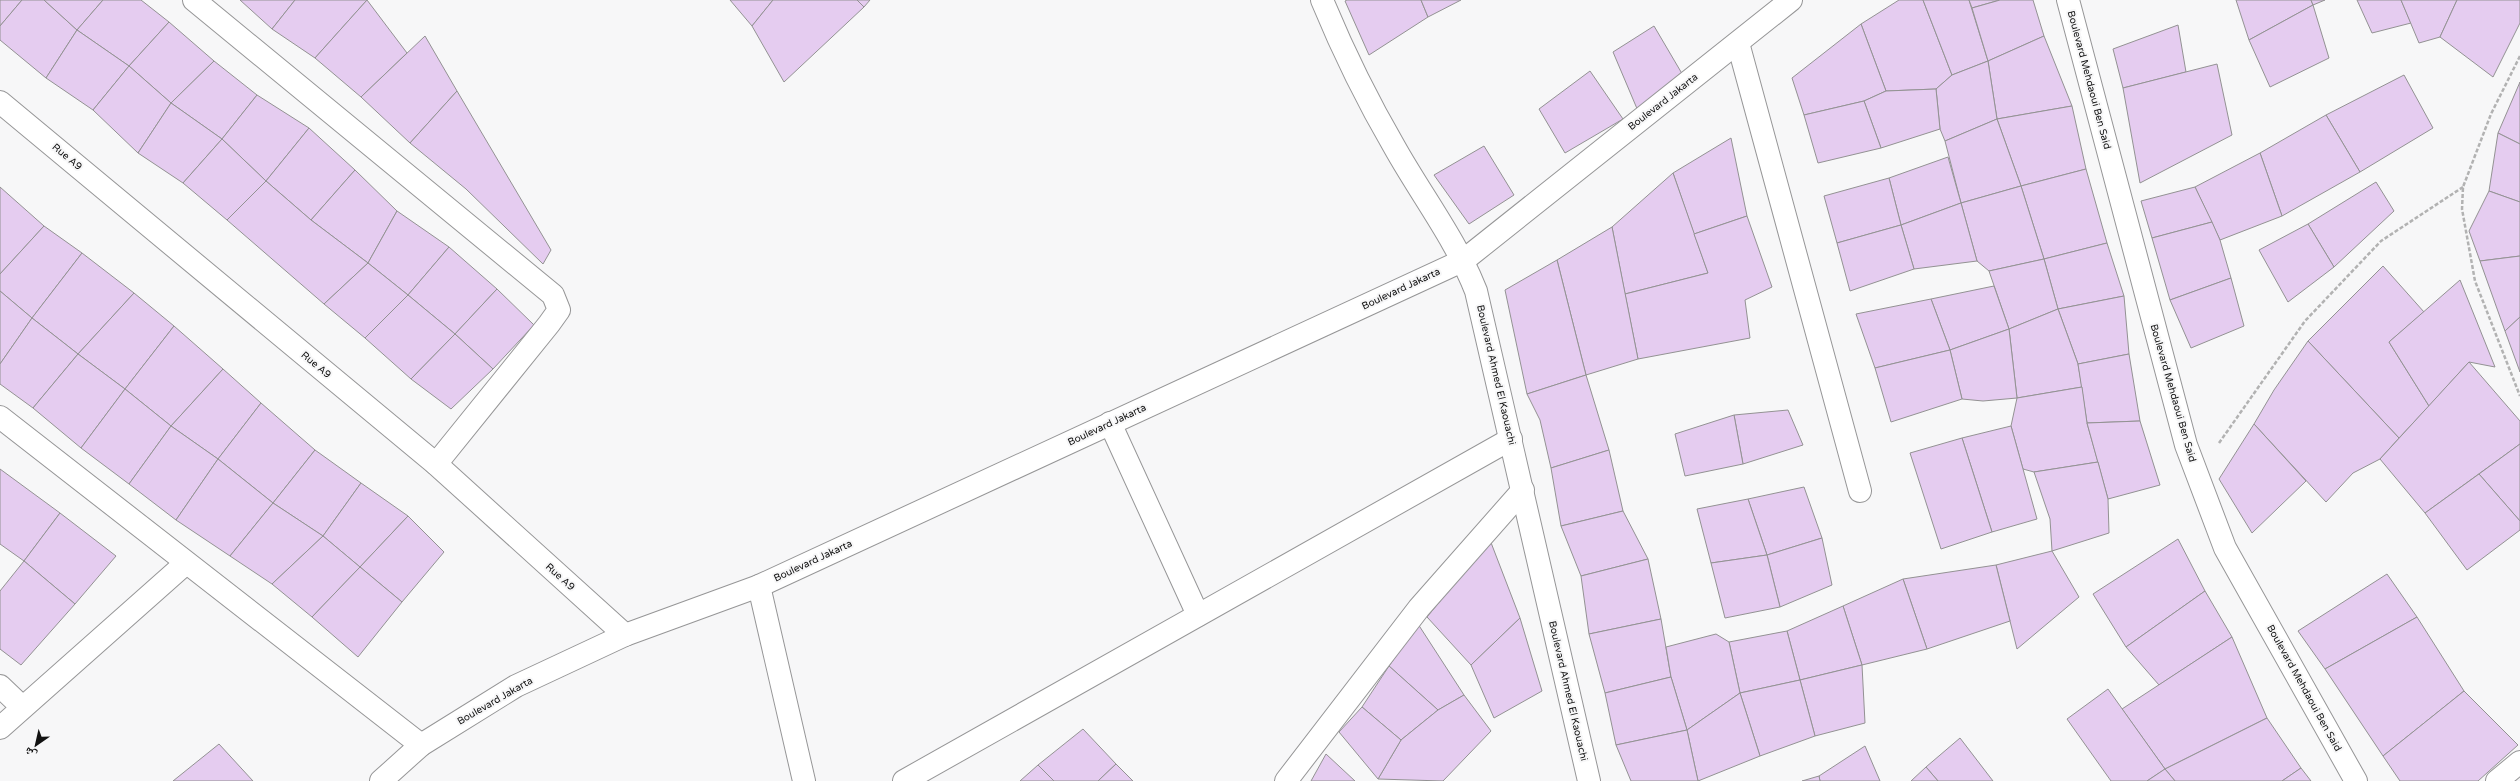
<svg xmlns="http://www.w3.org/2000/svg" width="2520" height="781" viewBox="0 0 2520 781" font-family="'Varela Round','Noto Naskh Arabic',sans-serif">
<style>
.building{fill:#e5ccf0;stroke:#939293}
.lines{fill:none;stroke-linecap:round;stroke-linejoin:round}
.street-casing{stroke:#969697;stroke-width:24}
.secondary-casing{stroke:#969697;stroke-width:24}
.path{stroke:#b2b2b2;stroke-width:2.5;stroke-dasharray:4 2;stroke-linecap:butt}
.street{stroke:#fff;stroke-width:22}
.secondary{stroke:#fff;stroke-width:22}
.labels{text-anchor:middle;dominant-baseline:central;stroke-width:4;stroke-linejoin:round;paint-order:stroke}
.street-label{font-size:10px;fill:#121212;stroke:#f7f7f8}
</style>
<rect width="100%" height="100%" fill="#f7f7f8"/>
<g class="building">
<path d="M0 0H22L0 26Z"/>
<path d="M22 0H44L77 30 46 78 0 40V26Z"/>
<path d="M44 0H103L77 30Z"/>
<path d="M103 0H141L169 22 129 66 77 30Z"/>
<path d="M240 0H295L272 29Z"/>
<path d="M295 0H367L315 58 272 29Z"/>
<path d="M367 0 407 53 361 97 315 58Z"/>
<path d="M730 0H773L752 26Z"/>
<path d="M773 0H857L864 7 784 82 752 26Z"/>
<path d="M857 0H870L864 7Z"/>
<path d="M1347 0H1421L1428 17 1369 55 1345 1Z"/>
<path d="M1421 0H1461L1428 17Z"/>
<path d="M1899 0H1923L1952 75 1936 89 1886 91 1861 24Z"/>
<path d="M1923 0H1969L1988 61 1952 75Z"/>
<path d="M1969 0H2000L1972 8Z"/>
<path d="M2000 0H2033L2044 36 1988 61 1972 8Z"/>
<path d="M2236 0H2311L2313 5 2249 40Z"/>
<path d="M2311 0H2325L2313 5Z"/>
<path d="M2357 0H2401L2411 23 2372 33Z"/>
<path d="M2401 0H2457L2440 37 2419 43Z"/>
<path d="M2457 0H2520V23L2493 77 2440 37Z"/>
<path d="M2313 5 2329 58 2270 87 2249 40Z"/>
<path d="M169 22 214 61 171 103 129 66Z"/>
<path d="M1861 24 1886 91 1864 101 1804 115 1792 78Z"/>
<path d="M2178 25 2186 72 2123 88 2113 49Z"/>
<path d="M1654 26 1684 77 1638 111 1613 52Z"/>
<path d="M77 30 129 66 93 110 46 78Z"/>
<path d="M425 36 457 91 410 143 361 97Z"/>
<path d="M2044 36 2072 106 1997 119 1988 61Z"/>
<path d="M214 61 257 95 222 139 171 103Z"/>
<path d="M1988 61 1997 119 1945 141 1940 129 1936 89 1952 75Z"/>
<path d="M2217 64 2232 135 2140 183 2123 88Z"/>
<path d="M129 66 171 103 138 153 93 110Z"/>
<path d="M1590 71 1623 119 1565 153 1539 109Z"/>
<path d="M2404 75 2433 128 2360 172 2326 115Z"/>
<path d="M2520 82V144L2498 133Z"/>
<path d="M1936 89 1940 129 1881 148 1864 101 1886 91Z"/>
<path d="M457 91 551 250 543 264 466 189 410 143Z"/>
<path d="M257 95 309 128 266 181 222 139Z"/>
<path d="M1864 101 1881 148 1818 163 1804 115Z"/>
<path d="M171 103 222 139 183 183 138 153Z"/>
<path d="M2072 106 2086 169 2021 186 1997 119Z"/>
<path d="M2326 115 2360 172 2282 216 2260 153Z"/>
<path d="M1997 119 2021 186 1961 203 1945 141Z"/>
<path d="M309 128 355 170 311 220 266 181Z"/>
<path d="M2498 133 2520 144V202L2489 191Z"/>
<path d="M1731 138 1747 216 1694 234 1673 173Z"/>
<path d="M222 139 266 181 227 220 183 183Z"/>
<path d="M1484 146 1514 195 1469 224 1434 175Z"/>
<path d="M2260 153 2282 216 2220 240 2195 187Z"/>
<path d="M1948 157 1961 203 1901 225 1889 178Z"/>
<path d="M2086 169 2107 243 2044 259 2021 186Z"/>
<path d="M355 170 397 211 368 263 311 220Z"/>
<path d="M1673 173 1708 273 1625 294 1612 227Z"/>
<path d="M1889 178 1901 225 1837 243 1824 196Z"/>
<path d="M266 181 311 220 368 263 324 304 227 220Z"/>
<path d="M2376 182 2394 211 2334 267 2308 224Z"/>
<path d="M2021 186 2044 259 1989 271 1977 261 1961 203Z"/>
<path d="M0 187 44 226 0 274Z"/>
<path d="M2195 187 2212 222 2152 238 2141 201Z"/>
<path d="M2489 191 2520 202V256L2480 261 2469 231Z"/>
<path d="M1961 203 1977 261 1914 269 1901 225Z"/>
<path d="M397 211 449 247 408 295 368 263Z"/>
<path d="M1747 216 1772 287 1745 300 1750 338 1638 359 1625 294 1708 273 1694 234Z"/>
<path d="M2212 222 2220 240 2231 278 2170 300 2152 238Z"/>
<path d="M2308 224 2334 267 2288 302 2259 250Z"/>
<path d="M1901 225 1914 269 1850 291 1837 243Z"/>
<path d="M44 226 82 253 32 318 0 291V274Z"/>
<path d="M1612 227 1638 359 1586 375 1557 260Z"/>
<path d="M2107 243 2124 296 2058 309 2044 259Z"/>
<path d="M449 247 497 289 455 334 408 295Z"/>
<path d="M82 253 134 293 78 354 32 318Z"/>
<path d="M2520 256V317L2505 331 2480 261Z"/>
<path d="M2044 259 2058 309 2009 329 1989 271Z"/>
<path d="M1557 260 1586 375 1527 394 1505 290Z"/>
<path d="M368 263 408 295 365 338 324 304Z"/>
<path d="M2383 266 2424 312 2389 342 2429 406 2399 438 2308 341Z"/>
<path d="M2231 278 2244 326 2191 348 2170 300Z"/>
<path d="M2460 280 2495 367 2469 362 2429 406 2389 342Z"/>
<path d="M1994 286 2009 329 1950 350 1931 299Z"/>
<path d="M497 289 534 325 493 369 455 334Z"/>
<path d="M0 291 32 318 0 364Z"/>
<path d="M134 293 174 326 125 389 78 354Z"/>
<path d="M408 295 455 334 411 379 365 338Z"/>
<path d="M2124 296 2129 354 2078 364 2058 309Z"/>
<path d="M1931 299 1950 350 1875 368 1856 314Z"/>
<path d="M2058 309 2078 364 2082 387 2017 398 2009 329Z"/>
<path d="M2520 317V372L2505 331Z"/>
<path d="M32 318 78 354 33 408 0 384V364Z"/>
<path d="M174 326 223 369 171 426 125 389Z"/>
<path d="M2009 329 2017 398 1983 401 1962 399 1950 350Z"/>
<path d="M455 334 493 369 451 409 411 379Z"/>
<path d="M2308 341 2399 438 2380 459 2353 473 2326 502 2254 424 2274 390Z"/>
<path d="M1950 350 1962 399 1891 422 1875 368Z"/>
<path d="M78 354 125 389 81 448 33 408Z"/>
<path d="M2129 354 2140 421 2087 423 2078 364Z"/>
<path d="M2469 362 2520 421V444L2425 513 2380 459Z"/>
<path d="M223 369 261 403 218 459 171 426Z"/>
<path d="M1586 375 1609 450 1551 468 1540 420 1527 394Z"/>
<path d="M2082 387 2087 423 2098 462 2034 472 2023 469 2011 426 2017 398Z"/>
<path d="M125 389 171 426 129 484 81 448Z"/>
<path d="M261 403 315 450 273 503 218 459Z"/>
<path d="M1788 410 1803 445 1743 464 1734 415Z"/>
<path d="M1734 415 1743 464 1685 476 1675 434Z"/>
<path d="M2140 421 2160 485 2108 499 2087 423Z"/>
<path d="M2254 424 2306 481 2252 533 2219 479Z"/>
<path d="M171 426 218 459 176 520 129 484Z"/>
<path d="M2011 426 2037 519 1992 532 1962 438Z"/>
<path d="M1962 438 1992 532 1941 549 1910 453Z"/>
<path d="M2520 444V521L2479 474Z"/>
<path d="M315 450 361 483 323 536 273 503Z"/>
<path d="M1609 450 1623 511 1561 526 1551 468Z"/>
<path d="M218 459 273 503 230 556 176 520Z"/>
<path d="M2098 462 2108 499 2109 533 2052 551 2050 519 2034 472Z"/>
<path d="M0 469 60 513 24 561 0 544Z"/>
<path d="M2479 474 2520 521V530L2467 570 2425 513Z"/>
<path d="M361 483 408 516 360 567 323 536Z"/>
<path d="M1804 487 1822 538 1767 555 1748 499Z"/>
<path d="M1748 499 1767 555 1711 563 1697 509Z"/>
<path d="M273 503 323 536 272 584 230 556Z"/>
<path d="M1623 511 1648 559 1581 576 1561 526Z"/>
<path d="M60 513 116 556 75 604 24 561Z"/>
<path d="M408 516 444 552 402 602 360 567Z"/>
<path d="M323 536 360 567 312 617 272 584Z"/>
<path d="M1822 538 1832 585 1780 607 1767 555Z"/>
<path d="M2178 539 2205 591 2126 647 2093 594Z"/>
<path d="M1490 540 1520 618 1471 665 1427 617Z"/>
<path d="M2052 551 2079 597 2017 649 1996 565Z"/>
<path d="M1767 555 1780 607 1725 618 1711 563Z"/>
<path d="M1648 559 1661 619 1589 634 1581 576Z"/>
<path d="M24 561 75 604 21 665 0 649V591Z"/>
<path d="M1996 565 2010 621 1927 649 1903 579Z"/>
<path d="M360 567 402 602 358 657 312 617Z"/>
<path d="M2387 574 2417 617 2325 669 2298 631Z"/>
<path d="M1903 579 1927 649 1862 665 1843 606Z"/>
<path d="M2205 591 2232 637 2159 685 2126 647Z"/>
<path d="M1843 606 1862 665 1800 680 1787 631Z"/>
<path d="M2417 617 2464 691 2383 756 2325 669Z"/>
<path d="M1520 618 1542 691 1494 718 1471 665Z"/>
<path d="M1661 619 1671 677 1605 693 1589 634Z"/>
<path d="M1418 624 1464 695 1438 710 1389 666Z"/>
<path d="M1787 631 1800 680 1740 693 1729 642Z"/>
<path d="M1716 634 1729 642 1740 693 1687 730 1671 677 1666 647Z"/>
<path d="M2232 637 2267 718 2165 769 2122 709Z"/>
<path d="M1862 665 1865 723 1815 736 1800 680Z"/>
<path d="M1389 666 1438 710 1401 740 1362 707Z"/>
<path d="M1671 677 1687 730 1616 745 1605 693Z"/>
<path d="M1800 680 1815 736 1760 756 1740 693Z"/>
<path d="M2108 689 2165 769 2147 781H2111L2067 719Z"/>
<path d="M2464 691 2518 745 2478 781H2400L2383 756Z"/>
<path d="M1740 693 1760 756 1698 781 1687 730Z"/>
<path d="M1464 695 1491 731 1443 781 1378 779 1401 740 1438 710Z"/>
<path d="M1362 707 1401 740 1378 779 1339 732Z"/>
<path d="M2267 718 2301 768 2282 781H2175L2165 769Z"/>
<path d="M1083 729 1116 764 1098 781H1054L1038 765Z"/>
<path d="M1687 730 1698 781H1631L1616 745Z"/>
<path d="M1960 738 1993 781H1938L1926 767Z"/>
<path d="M219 744 253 781H173Z"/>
<path d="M1865 746 1880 781H1820L1819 776Z"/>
<path d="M1326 754 1355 781H1311Z"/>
<path d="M1116 764 1133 781H1098Z"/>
<path d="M1038 765 1054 781H1020Z"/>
<path d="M1926 767 1938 781H1911Z"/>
<path d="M2301 768 2311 781H2282Z"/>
<path d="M2165 769 2175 781H2147Z"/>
<path d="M1819 776 1820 781H1802Z"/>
</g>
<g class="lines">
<g class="street-casing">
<g id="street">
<path d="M194 0 553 295 559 310 549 324 436 464"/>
<path d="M1738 43 1860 491"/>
<path d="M0 417 421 745"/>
<path d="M1110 423 1198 615"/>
<path d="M759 586 804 781"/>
<path d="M0 686 22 707"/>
<path d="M0 728 186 563"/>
<path d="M904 781 1511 439"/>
<path d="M1286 781 1419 608 1523 490"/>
<path d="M2497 781 2520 762"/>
</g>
</g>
<g class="secondary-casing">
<g id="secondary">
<path d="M1322 0C1343 51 1367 100 1395 148 1422 196 1456 240 1476 291L1589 781"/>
<path d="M2068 0 2186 445 2225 548 2356 781"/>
<path d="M0 102 436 464 625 635"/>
<path d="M381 781 421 745 516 686 625 635 759 586 1464 260 1791 0"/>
</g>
</g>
<g class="path">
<path d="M2520 56 2491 114 2463 187 2462 209 2475 281 2520 396"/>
<path d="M2219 443 2305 321 2381 241 2463 187"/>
</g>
<use href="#street" class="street"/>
<use href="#secondary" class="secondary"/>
</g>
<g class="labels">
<g class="street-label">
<text transform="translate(2089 80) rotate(75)">Boulevard Mehdaoui Ben Said</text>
<text transform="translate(1663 102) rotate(-38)">Boulevard Jakarta</text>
<text transform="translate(67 157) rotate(40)">Rue A9</text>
<text transform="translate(1401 289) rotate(-25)">Boulevard Jakarta</text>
<text transform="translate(316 365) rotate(40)">Rue A9</text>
<text transform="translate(1496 375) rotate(77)">Boulevard Ahmed El Kaouachi</text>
<text transform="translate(2173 393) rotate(74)">Boulevard Mehdaoui Ben Said</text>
<text transform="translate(1107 425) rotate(-25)">Boulevard Jakarta</text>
<text transform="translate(813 561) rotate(-25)">Boulevard Jakarta</text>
<text transform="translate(560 577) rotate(42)">Rue A9</text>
<text transform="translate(2304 688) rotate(61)">Boulevard Mehdaoui Ben Said</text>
<text transform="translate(1568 691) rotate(77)">Boulevard Ahmed El Kaouachi</text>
<text transform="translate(495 701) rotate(-30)">Boulevard Jakarta</text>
</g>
</g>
<g transform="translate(36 745) rotate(214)" stroke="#f7f7f8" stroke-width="3" paint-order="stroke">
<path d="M0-3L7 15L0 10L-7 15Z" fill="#121212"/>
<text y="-6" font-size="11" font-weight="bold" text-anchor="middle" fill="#121212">ش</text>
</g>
</svg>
